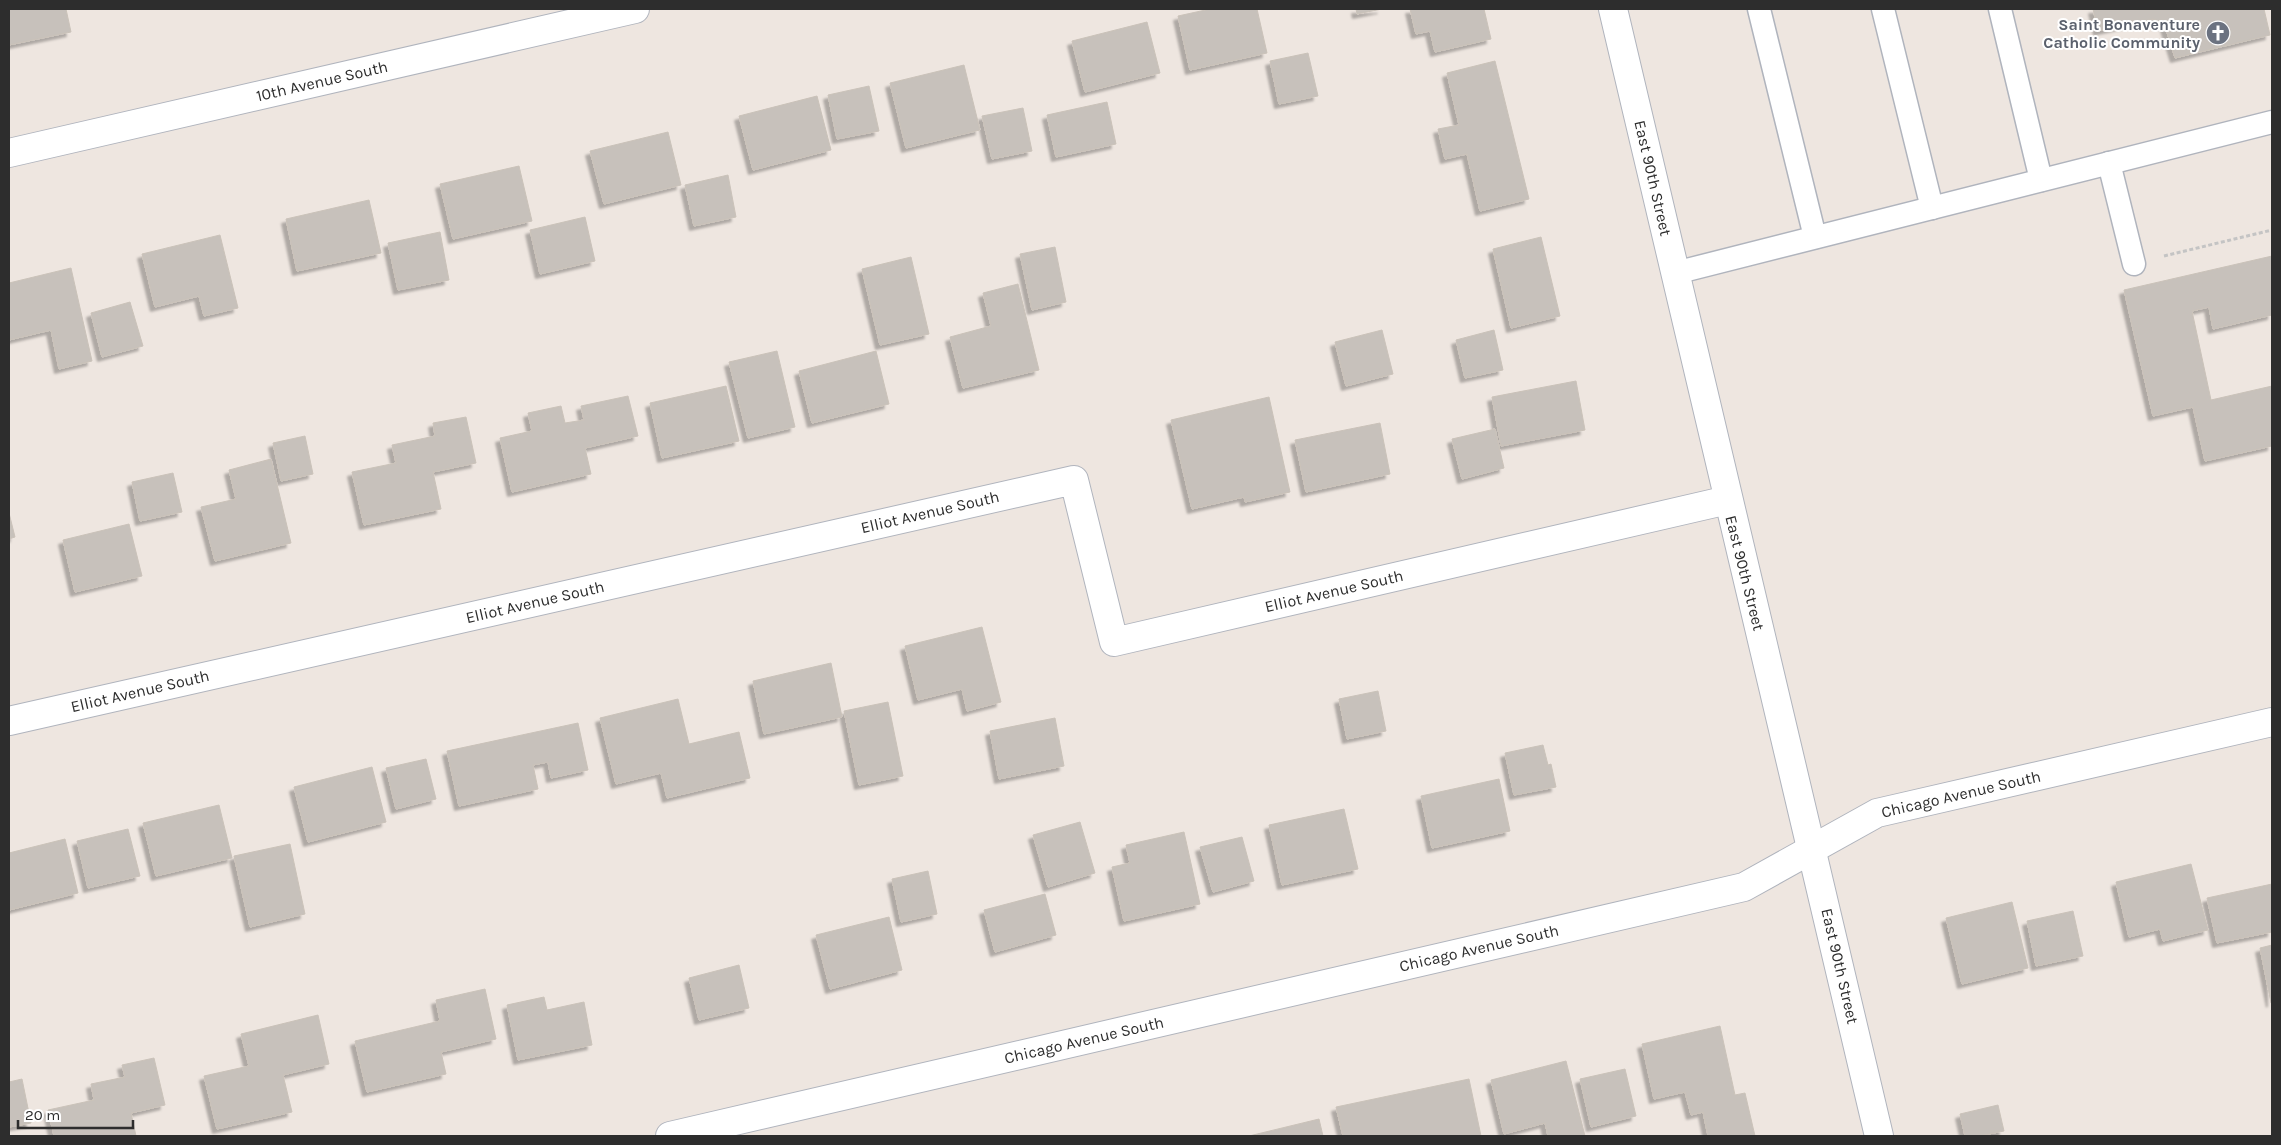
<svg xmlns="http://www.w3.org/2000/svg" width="2281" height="1145" viewBox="0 0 2281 1145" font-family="Karla,sans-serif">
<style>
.building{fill:#c7c1bb;stroke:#cac2b9;filter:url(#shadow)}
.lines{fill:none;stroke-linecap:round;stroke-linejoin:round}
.lane-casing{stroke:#b0b4bd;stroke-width:25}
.street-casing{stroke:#b0b4bd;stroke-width:30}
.secondary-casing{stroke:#b0b4bd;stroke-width:30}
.path{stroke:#c4c4c4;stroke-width:3;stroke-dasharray:4 2.5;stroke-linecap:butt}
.lane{stroke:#fff;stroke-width:22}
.street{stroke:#fff;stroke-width:28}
.secondary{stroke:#fff;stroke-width:28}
.labels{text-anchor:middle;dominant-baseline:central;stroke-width:4;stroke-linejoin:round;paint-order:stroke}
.worship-label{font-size:16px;font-weight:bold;fill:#5b616d;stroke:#fff;text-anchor:end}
.street-label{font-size:16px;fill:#2d2d2d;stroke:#fff}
</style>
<defs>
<filter id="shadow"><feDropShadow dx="-4.5" dy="4.5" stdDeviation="1" flood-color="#0004"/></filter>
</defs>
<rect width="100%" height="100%" fill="#eee6e0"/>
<g class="building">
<path d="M9 9H66L71 32 9 45Z"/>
<path d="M1210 9H1257L1267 53 1190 70 1178 16Z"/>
<path d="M1356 9H1382L1357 14Z"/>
<path d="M1410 9H1484L1491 39 1435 52 1430 31 1416 34Z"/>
<path d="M2093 9H2264L2270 35 2175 58 2164 23 2153 19 2098 31Z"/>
<path d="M1147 22 1160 73 1085 92 1072 41Z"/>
<path d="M1308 53 1318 96 1279 104 1270 61Z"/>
<path d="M1495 61 1529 199 1480 211 1467 154 1445 159 1438 129 1459 125 1447 73Z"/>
<path d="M964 65 980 130 906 148 890 83Z"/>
<path d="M869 86 879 131 837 139 828 95Z"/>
<path d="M817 96 831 150 753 170 739 116Z"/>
<path d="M1107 102 1116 144 1056 157 1047 115Z"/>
<path d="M1023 108 1032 151 992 159 982 116Z"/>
<path d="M668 132 681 185 604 204 590 151Z"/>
<path d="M519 166 532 221 453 239 440 184Z"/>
<path d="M728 175 736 217 694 226 685 185Z"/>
<path d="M369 200 381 253 297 271 286 219Z"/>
<path d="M585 217 595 261 540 274 530 230Z"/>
<path d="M440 232 449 280 398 290 388 243Z"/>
<path d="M220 235 238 308 204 316 199 296 155 307 142 254Z"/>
<path d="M1541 237 1560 316 1511 328 1493 249Z"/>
<path d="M1055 247 1066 302 1032 310 1020 254Z"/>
<path d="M2272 256V315L2213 329 2209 307 2192 311 2211 400 2272 386V446L2205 461 2193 407 2153 416 2124 290Z"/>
<path d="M911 257 929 334 880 345 862 269Z"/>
<path d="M71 268 92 361 59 369 51 330 9 340V283Z"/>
<path d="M1018 284 1039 370 963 388 950 337 991 326 983 293Z"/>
<path d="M130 302 143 346 102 357 91 313Z"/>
<path d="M1382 330 1393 374 1346 386 1335 342Z"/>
<path d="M1494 330 1503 370 1465 378 1456 340Z"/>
<path d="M777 351 795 427 748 438 729 362Z"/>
<path d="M876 351 889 404 812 423 799 371Z"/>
<path d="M1576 381 1585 430 1501 446 1492 397Z"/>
<path d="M726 386 739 441 662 458 650 403Z"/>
<path d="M628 396 638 436 585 448 591 474 512 492 500 438 532 431 528 413 561 406 565 423 584 420 581 406Z"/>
<path d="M1269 397 1290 492 1245 502 1244 497 1192 509 1171 420Z"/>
<path d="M466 417 476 463 433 472 441 509 364 525 352 472 396 463 392 445 435 436 433 423Z"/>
<path d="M1380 423 1390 474 1306 492 1295 440Z"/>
<path d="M1495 429 1504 468 1462 479 1452 439Z"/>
<path d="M305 436 313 474 281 481 273 443Z"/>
<path d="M271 459 291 543 215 561 201 507 236 499 229 470Z"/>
<path d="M173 473 182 512 140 521 132 482Z"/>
<path d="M9 513 15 537 9 539Z"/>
<path d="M129 524 142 576 75 592 63 540Z"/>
<path d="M982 627 1001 702 967 711 962 689 918 700 905 646Z"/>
<path d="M831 663 842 717 764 734 753 681Z"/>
<path d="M1378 691 1386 731 1347 739 1339 699Z"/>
<path d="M678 699 689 744 739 732 750 778 667 798 661 773 616 784 600 718Z"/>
<path d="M888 702 903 776 859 785 844 711Z"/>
<path d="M1055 718 1064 766 999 779 990 731Z"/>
<path d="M578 723 588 770 551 778 548 762 533 765 538 789 459 806 447 751Z"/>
<path d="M1543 745 1548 765 1551 764 1556 787 1514 795 1505 753Z"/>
<path d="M426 759 436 799 396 809 386 768Z"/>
<path d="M372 767 386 822 308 842 294 787Z"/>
<path d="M1499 779 1510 831 1432 848 1421 796Z"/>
<path d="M219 805 232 858 156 876 143 823Z"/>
<path d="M1344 809 1358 869 1282 885 1269 825Z"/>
<path d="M1080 822 1095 873 1048 887 1033 835Z"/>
<path d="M128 829 140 876 88 888 77 841Z"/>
<path d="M1184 832 1200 904 1124 921 1112 867 1130 863 1126 845Z"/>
<path d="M1242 837 1254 881 1213 892 1200 847Z"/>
<path d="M65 839 78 893 9 910V853Z"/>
<path d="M290 844 305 914 250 927 234 856Z"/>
<path d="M2191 864 2208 930 2163 941 2160 929 2129 937 2116 882Z"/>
<path d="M928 871 937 914 901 922 892 879Z"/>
<path d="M2272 884V932L2217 943 2207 898Z"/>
<path d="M1045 894 1056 935 995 952 984 910Z"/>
<path d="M2012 902 2028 968 1962 984 1946 918Z"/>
<path d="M2073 911 2083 956 2036 966 2027 921Z"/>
<path d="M889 917 902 970 830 989 816 935Z"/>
<path d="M2272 945V1002L2271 1003 2260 948Z"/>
<path d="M739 965 749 1008 699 1020 689 978Z"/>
<path d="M485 989 496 1039 441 1052 446 1074 367 1092 355 1041 440 1021 436 1000Z"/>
<path d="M544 997 547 1010 584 1002 592 1045 518 1060 507 1005Z"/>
<path d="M318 1015 329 1064 283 1075 292 1112 217 1129 204 1076 249 1066 241 1034Z"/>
<path d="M1720 1026 1735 1095 1745 1093 1755 1136H1708L1703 1112 1691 1115 1685 1092 1654 1099 1642 1044Z"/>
<path d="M154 1058 165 1105 131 1113 136 1136H54L48 1110 94 1100 91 1084 125 1077 122 1065Z"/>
<path d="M1566 1061 1585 1136H1548L1545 1123 1504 1134 1491 1080Z"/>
<path d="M1625 1069 1636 1116 1591 1127 1580 1079Z"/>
<path d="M22 1079 31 1123 9 1127V1082Z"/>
<path d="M1469 1079 1481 1136H1343L1336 1107Z"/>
<path d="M1998 1105 2004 1131 1979 1136H1965L1960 1114Z"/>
<path d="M1319 1119 1323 1136H1249Z"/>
</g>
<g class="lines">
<g class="lane-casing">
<g id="lane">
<path d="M1759 9 1815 237"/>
<path d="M1883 9 1932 208"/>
<path d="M2000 9 2041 180"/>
<path d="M2109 163 2134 264"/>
<path d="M1675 273 2272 122"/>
</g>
</g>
<g class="street-casing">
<g id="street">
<path d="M9 153 635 9"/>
<path d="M9 721 1074 480 1114 642 1728 500"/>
<path d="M670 1136 1744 887 1877 813 2272 722"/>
</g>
</g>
<g class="secondary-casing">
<path id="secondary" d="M1613 9 1879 1136"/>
</g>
<path class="path" d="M2164 256 2272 230"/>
<use href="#lane" class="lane"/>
<use href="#street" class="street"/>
<use href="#secondary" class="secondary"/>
</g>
<defs>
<g id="church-disc" transform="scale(1.25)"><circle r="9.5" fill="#6b7280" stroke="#fff"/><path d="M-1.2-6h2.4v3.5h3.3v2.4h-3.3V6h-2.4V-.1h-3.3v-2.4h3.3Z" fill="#fff"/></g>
</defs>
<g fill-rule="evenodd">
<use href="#church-disc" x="2218" y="33"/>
</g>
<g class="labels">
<g class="worship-label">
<text x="2200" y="24">Saint Bonaventure<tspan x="2200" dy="18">Catholic Community</tspan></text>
</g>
<g class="street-label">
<text transform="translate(322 81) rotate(-13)">10th Avenue South</text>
<text transform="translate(1653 178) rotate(77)">East 90th Street</text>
<text transform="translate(930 512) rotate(-13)">Elliot Avenue South</text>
<text transform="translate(1745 573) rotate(76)">East 90th Street</text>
<text transform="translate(1334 591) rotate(-13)">Elliot Avenue South</text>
<text transform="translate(535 602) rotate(-13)">Elliot Avenue South</text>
<text transform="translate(140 691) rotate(-13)">Elliot Avenue South</text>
<text transform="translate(1961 794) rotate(-13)">Chicago Avenue South</text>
<text transform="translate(1479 948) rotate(-13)">Chicago Avenue South</text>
<text transform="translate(1840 966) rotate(77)">East 90th Street</text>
<text transform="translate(1084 1040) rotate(-13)">Chicago Avenue South</text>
</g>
</g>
<rect width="2281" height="1145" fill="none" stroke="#2d2d2d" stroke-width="20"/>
<path d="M18 1120v8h115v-8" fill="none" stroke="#2d2d2d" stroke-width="2.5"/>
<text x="25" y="1120" font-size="15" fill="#2d2d2d" stroke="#ffffff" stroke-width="4" paint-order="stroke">20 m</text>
</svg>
